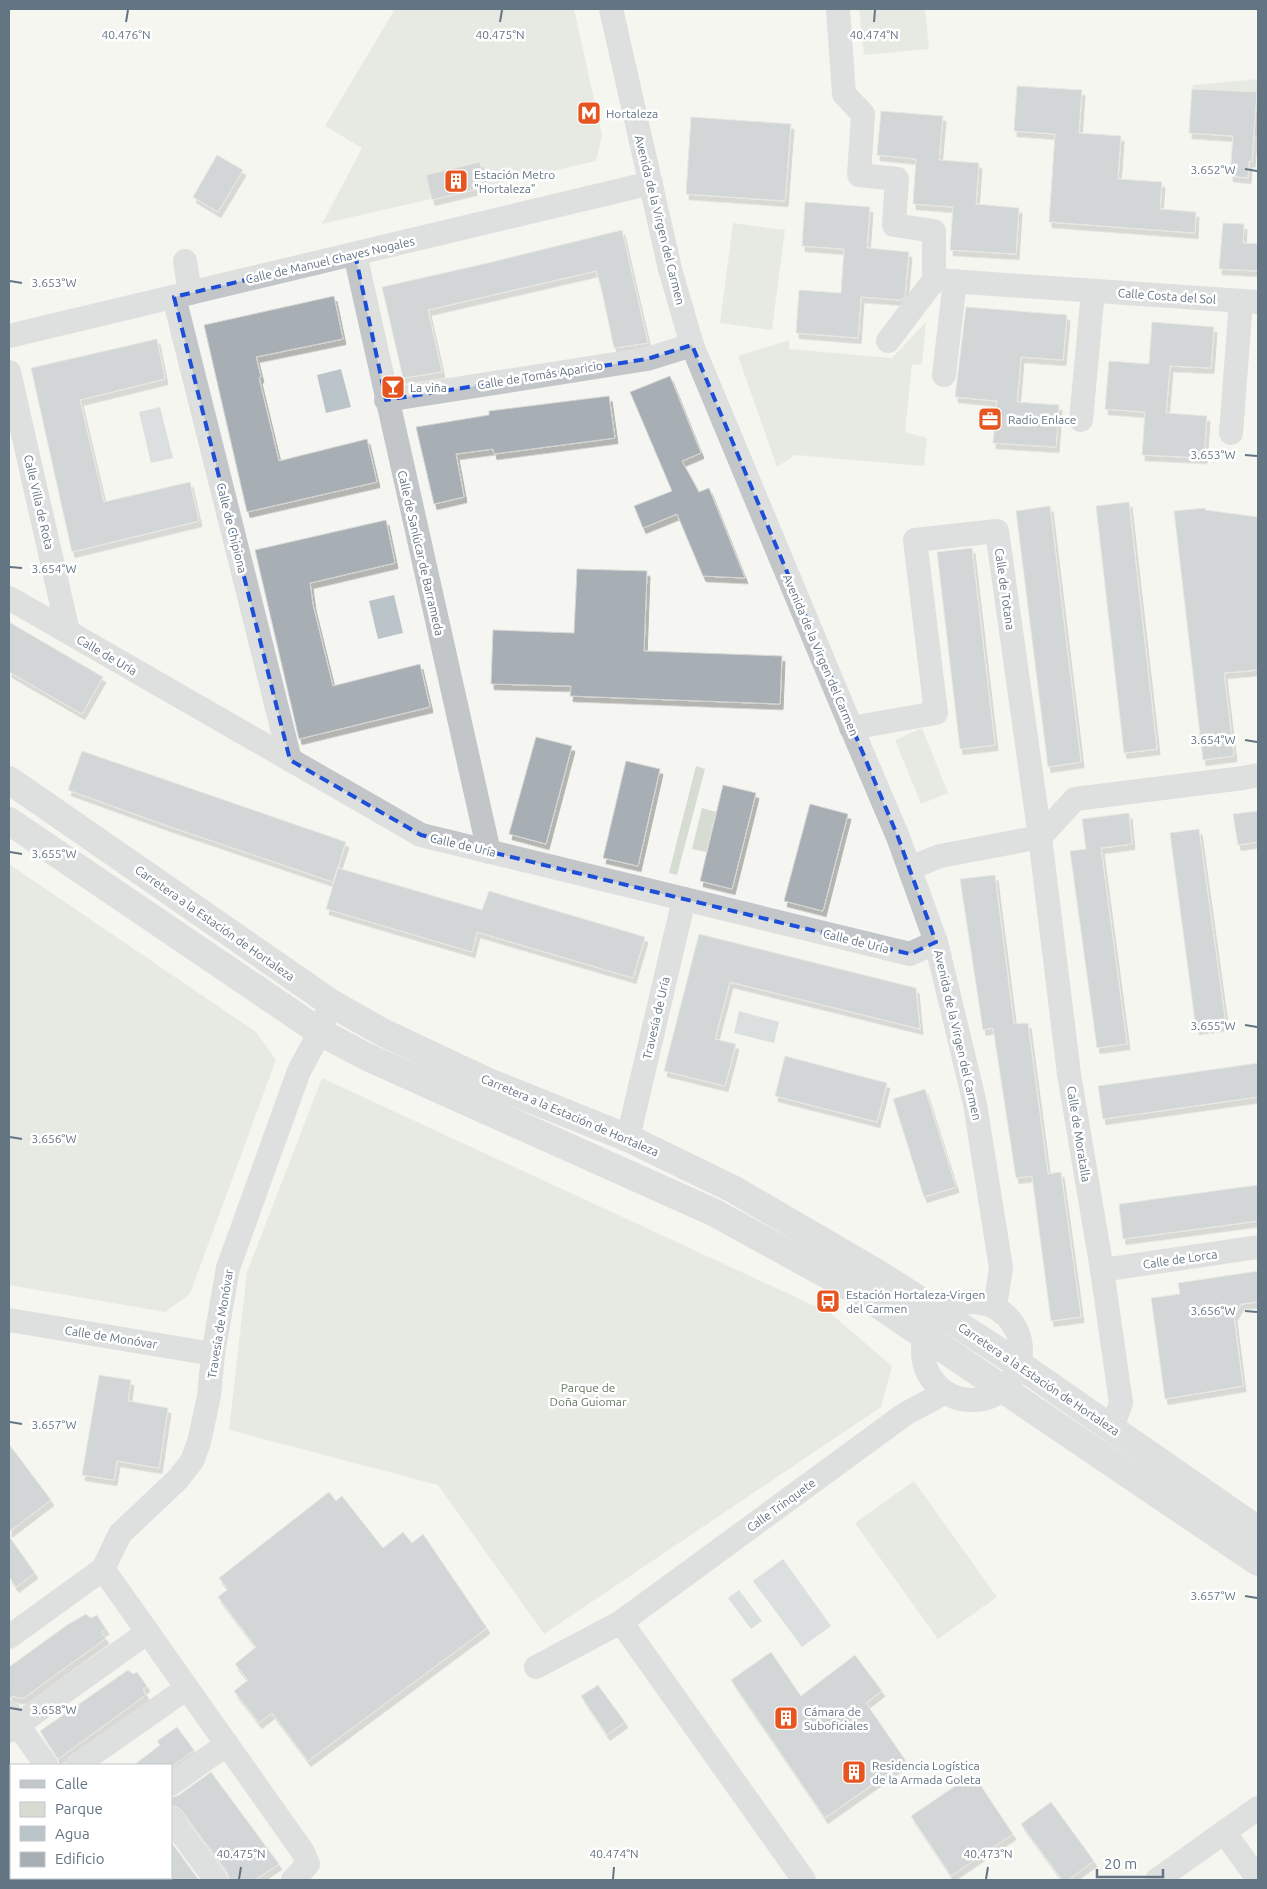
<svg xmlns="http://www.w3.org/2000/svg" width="1267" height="1889" viewBox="0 0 1267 1889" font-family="Ubuntu,sans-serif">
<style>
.green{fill:#d6dcd2}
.water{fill:#bac4c9}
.building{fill:#a7afb5;stroke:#d6d6d4;filter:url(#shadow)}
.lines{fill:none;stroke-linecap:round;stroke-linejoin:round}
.minor{stroke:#c2c6c9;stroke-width:24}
.tertiary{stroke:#c2c6c9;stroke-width:28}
.marked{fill:none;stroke:#1d4ed8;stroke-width:4;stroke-dasharray:10 6;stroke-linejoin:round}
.ticks{fill:none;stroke:#637483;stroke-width:2}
.labels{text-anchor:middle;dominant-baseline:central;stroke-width:5;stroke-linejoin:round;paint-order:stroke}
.poi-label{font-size:12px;fill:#637483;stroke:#fff;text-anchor:start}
.street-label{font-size:12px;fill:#637483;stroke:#fff}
.park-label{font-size:12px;fill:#667a62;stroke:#fff}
.ticks-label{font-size:12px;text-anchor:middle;fill:#637483;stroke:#fff;stroke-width:5;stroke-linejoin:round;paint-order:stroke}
</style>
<defs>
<filter id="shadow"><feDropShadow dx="3" dy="5.5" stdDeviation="0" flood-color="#0004"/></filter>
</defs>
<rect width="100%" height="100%" fill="#f5f5f1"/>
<g class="green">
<path d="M395 9H574L602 135 596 161 322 224 362 148 325 126Z"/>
<path d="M859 9H925L929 49 864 55Z"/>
<path d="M1258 79V135H1254L1257 92 1192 89 1193 85Z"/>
<path d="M733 223 785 230 772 330 720 323Z"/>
<path d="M926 322 922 364 912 365 905 432 927 438 924 466 795 455 777 467 738 356 789 340V349L892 358Z"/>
<path d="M922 728 948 793 921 804 895 740Z"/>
<path d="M696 766 705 769 677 875 669 873Z"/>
<path d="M702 808 716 812 706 852 692 849Z"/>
<path d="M9 864 256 1032 276 1060 190 1294 165 1312 9 1285Z"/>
<path d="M322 1078 830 1313 892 1366 881 1407 544 1634 438 1485 229 1430 247 1272Z"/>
<path d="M914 1481 997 1597 938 1639 855 1523Z"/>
</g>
<g class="water">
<path d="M341 369 351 407 326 413 317 375Z"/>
<path d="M160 407 173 458 151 463 139 412Z"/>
<path d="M394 595 403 633 378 639 369 601Z"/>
<path d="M739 1011 779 1022 774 1043 734 1033Z"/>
<path d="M783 1559 831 1626 802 1647 753 1581Z"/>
<path d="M739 1590 762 1621 751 1629 728 1598Z"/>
</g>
<g class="building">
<path d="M1017 86 1082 90 1079 133 1121 136 1118 179 1162 182 1160 209 1196 212 1195 233 1049 222 1055 134 1014 131Z"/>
<path d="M1192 89 1257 92 1252 162 1249 161 1248 178 1230 176 1233 136 1189 133Z"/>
<path d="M881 111 943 116 939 160 979 163 976 204 1019 208 1016 254 950 250 953 207 913 204 916 159 877 155Z"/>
<path d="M691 117 791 124 785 201 686 194Z"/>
<path d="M217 155 243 170 218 212 193 197Z"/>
<path d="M480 162 485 187 432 200 426 175Z"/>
<path d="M805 202 870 207 867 248 909 252 905 296 902 300 861 297 858 338 796 333 799 290 841 293 844 249 802 246Z"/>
<path d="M1223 223 1244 224 1243 243 1258 244V271L1219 269Z"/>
<path d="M622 230 648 343 614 348 601 287 596 271 428 310 442 372 403 378 382 287 488 263Z"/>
<path d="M334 296 343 339 256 357 261 377 259 378 279 461 367 439 377 482 247 512 204 325Z"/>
<path d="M966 307 1067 315 1063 360 1021 357 1017 402 1059 405 1056 447 993 443 997 401 955 397Z"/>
<path d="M1152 322 1214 327 1211 368 1170 366 1166 413 1207 416 1204 458 1142 455 1145 412 1105 409 1109 361 1149 364Z"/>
<path d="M157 339 165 379 80 400 104 502 190 482 199 521 72 552 31 368Z"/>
<path d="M670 376 701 453 682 461 699 492 709 488 745 578 703 576 677 514 643 528 634 506 672 491 630 392Z"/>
<path d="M609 396 615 438 494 454 493 449 456 454 464 497 434 504 416 427 489 415V411Z"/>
<path d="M1129 502 1157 749 1124 753 1096 506Z"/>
<path d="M1050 506 1081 762 1048 767 1016 511Z"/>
<path d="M1205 508V510L1258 517V670L1224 673 1234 756 1203 760 1174 511Z"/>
<path d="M386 520 395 563 310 583 313 605 333 686 420 664 430 707 299 739 255 550Z"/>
<path d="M972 548 995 745 960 749 937 552Z"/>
<path d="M577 569 647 571 644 651 782 656 780 704 570 696 571 686 491 684 493 630 574 633Z"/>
<path d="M9 622 103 677 82 714 9 672Z"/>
<path d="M536 737 572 746 546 844 509 834Z"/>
<path d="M82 751 346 842 333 882 162 824 68 790Z"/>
<path d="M626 761 660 769 638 866 603 858Z"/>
<path d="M723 785 756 793 732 889 700 881Z"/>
<path d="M810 804 848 814 823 911 784 901Z"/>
<path d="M1258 811V842L1238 845 1233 814Z"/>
<path d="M1129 813 1132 844 1101 848 1127 1044 1097 1048 1070 851 1086 849 1082 819Z"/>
<path d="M1199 829 1226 1025 1196 1029 1170 833Z"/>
<path d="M338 868 482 910 489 891 645 937 633 978 477 932 472 952 326 909Z"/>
<path d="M995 875 1014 1024 1028 1023 1048 1174 1061 1172 1081 1317 1051 1321 1032 1176 1016 1178 993 1028 983 1030 960 879Z"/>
<path d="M699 934 916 988 920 1029 730 982 715 1039 736 1044 725 1086 664 1071Z"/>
<path d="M785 1056 887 1083 877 1122 775 1096Z"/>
<path d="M1258 1063V1097L1103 1119 1098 1086Z"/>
<path d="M925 1089 956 1187 924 1197 893 1099Z"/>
<path d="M1258 1185V1221L1123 1239 1119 1204Z"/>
<path d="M1258 1271V1302L1241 1304 1234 1316 1243 1386 1165 1399 1151 1298 1180 1294 1178 1283Z"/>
<path d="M99 1375 131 1380 128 1401 168 1408 159 1468 117 1461 114 1480 82 1475Z"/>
<path d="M9 1444 51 1500 9 1532Z"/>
<path d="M329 1492 336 1501 342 1496 383 1548 403 1532 412 1543 423 1534 487 1628 308 1761 272 1713 259 1723 234 1691 248 1680 235 1664 256 1647 218 1597 228 1589 219 1578Z"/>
<path d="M9 1536 35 1573 16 1587 9 1577Z"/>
<path d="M86 1614 91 1618 97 1615 106 1629 101 1632 106 1638 24 1698H16L15 1696 9 1698V1667L67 1625Z"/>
<path d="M771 1652 801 1696 855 1655 882 1691 866 1703 906 1761 825 1818 731 1680Z"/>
<path d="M128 1670 133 1674 137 1672 147 1686 143 1689 146 1695 58 1759 40 1731Z"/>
<path d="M598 1685 625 1722 607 1735 581 1696Z"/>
<path d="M177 1727 194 1750 171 1767V1765H134L160 1745 157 1741Z"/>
<path d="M211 1772 279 1864 255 1880H229L227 1872 182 1811 177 1807 171 1806V1798L179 1795Z"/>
<path d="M973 1774 1013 1834 951 1876 911 1816Z"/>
<path d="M1051 1802 1094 1861 1068 1880H1062L1021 1824Z"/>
<path d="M171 1842 199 1880H171Z"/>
</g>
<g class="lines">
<g class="minor">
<path d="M611 9 670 269 692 345 841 703 898 837 936 942 975 1104 1001 1268 995 1307"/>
<path d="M838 9 844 94 863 114 859 175 897 179 894 225 934 231V280L888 341"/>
<path d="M355 254 489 852"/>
<path d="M185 261 190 293"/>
<path d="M934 280 1258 302"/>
<path d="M174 297 290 760"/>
<path d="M9 336 651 183"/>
<path d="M9 372 68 632"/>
<path d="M944 375 955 281"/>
<path d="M386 400 647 359 692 345"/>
<path d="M1081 420 1093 291"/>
<path d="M1231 433 1241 301"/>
<path d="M9 598 421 835 910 954 936 942"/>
<path d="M851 728 936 713 915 540 997 531 1040 837 1069 1074 1102 1270 1121 1403 1112 1428"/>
<path d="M910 868 940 856 1040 837 1075 799 1243 778 1258 775"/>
<path d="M628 1138 684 899"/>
<path d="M1102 1270 1258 1247"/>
<circle cx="972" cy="1351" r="49"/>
<path d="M9 1320 213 1354"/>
<path d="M103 1569 120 1534 178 1479 192 1461 199 1442 209 1396 213 1354 228 1268 299 1071 320 1032 331 1003"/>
<path d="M103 1569 303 1852 308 1864 293 1880"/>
<path d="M621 1622 804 1880"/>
<path d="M9 1637 103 1569"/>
<path d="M536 1667 621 1622 905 1414 944 1393"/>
<path d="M9 1712 46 1765"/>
<path d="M9 1731 148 1632"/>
<path d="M77 1765 187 1688"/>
<path d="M171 1784 227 1744"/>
<path d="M9 1813 11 1811"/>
<path d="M171 1819 216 1880"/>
<path d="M1224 1832 1258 1879"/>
<path d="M59 1878 60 1880"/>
<path d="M137 1878 139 1880"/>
<path d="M37 1880 41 1878"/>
<path d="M1157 1880 1258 1808"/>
</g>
<g class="tertiary">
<path d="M9 780 331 1003 382 1032 486 1081 628 1138 733 1189 877 1273 940 1313 1020 1365 1258 1530"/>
<path d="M9 821 320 1032 365 1056 715 1213 864 1295 1258 1562"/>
</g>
</g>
<path d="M0 0H1267V1889H0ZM355 254 386 400 647 359 692 345 898 837 936 942 910 954 421 835 290 760 174 297Z" fill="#f5f5f1" fill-opacity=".55" fill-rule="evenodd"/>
<path class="marked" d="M355 254 386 400 647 359 692 345 898 837 936 942 910 954 421 835 290 760 174 297Z"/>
<path class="ticks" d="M126 22 128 10M500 22 502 10M874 22 875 10M1245 169 1257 171M10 281 22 283M1245 455 1257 456M10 567 22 568M1245 740 1257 742M10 852 22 854M1245 1025 1257 1027M10 1137 22 1139M1245 1311 1257 1312M10 1422 22 1424M1245 1596 1257 1598M10 1708 22 1710M239 1879 241 1867M613 1879 614 1867M986 1879 988 1867"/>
<defs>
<g id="metro-square" transform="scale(1.25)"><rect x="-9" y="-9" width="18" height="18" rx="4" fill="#e65520" stroke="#fff"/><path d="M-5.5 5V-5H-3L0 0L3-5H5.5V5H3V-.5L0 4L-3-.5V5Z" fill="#fff"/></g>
<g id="building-square" transform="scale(1.25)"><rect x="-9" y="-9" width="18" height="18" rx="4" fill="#e65520" stroke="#fff"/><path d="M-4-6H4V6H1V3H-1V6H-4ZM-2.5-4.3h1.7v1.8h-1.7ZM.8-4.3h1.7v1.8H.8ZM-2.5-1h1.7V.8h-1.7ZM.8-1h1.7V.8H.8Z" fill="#fff"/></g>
<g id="bar-square" transform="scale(1.25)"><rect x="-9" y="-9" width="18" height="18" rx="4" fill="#e65520" stroke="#fff"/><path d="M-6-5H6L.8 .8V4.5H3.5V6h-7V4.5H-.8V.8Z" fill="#fff"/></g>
<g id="office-square" transform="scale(1.25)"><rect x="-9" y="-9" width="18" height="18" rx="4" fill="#e65520" stroke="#fff"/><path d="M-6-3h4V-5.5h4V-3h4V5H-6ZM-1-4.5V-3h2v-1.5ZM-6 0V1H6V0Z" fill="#fff"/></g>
<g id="bus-square" transform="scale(1.25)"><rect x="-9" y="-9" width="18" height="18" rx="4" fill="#e65520" stroke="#fff"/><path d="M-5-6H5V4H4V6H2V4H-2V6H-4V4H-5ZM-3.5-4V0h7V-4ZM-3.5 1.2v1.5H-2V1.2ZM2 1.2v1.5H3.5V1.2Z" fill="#fff"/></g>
</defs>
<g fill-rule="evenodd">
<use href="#metro-square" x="589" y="113"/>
<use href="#building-square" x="456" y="181"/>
<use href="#bar-square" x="393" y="387"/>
<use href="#office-square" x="990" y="419"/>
<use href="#bus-square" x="828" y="1301"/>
<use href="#building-square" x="786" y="1718"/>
<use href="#building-square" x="854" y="1772"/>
</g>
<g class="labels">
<g class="poi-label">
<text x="606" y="113">Hortaleza</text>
<text x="474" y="174">Estación Metro<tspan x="474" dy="14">"Hortaleza"</tspan></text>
<text x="410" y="387">La viña</text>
<text x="1008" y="419">Radio Enlace</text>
<text x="846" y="1294">Estación Hortaleza-Virgen<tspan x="846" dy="14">del Carmen</tspan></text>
<text x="804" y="1711">Cámara de<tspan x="804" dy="14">Suboficiales</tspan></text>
<text x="872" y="1765">Residencia Logística<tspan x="872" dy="14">de la Armada Goleta</tspan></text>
</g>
<g class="street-label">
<text transform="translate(660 220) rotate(76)">Avenida de la Virgen del Carmen</text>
<text transform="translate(330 260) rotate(-13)">Calle de Manuel Chaves Nogales</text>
<text transform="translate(1167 296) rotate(4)">Calle Costa del Sol</text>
<text transform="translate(540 375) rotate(-9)">Calle de Tomás Aparicio</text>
<text transform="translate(39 502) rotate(77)">Calle Villa de Rota</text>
<text transform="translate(232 528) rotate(76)">Calle de Chipiona</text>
<text transform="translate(421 553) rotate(77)">Calle de Sanlúcar de Barrameda</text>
<text transform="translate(1005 589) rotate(82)">Calle de Totana</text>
<text transform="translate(107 655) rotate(30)">Calle de Uría</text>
<text transform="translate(821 655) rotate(67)">Avenida de la Virgen del Carmen</text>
<text transform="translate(463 845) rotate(13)">Calle de Uría</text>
<text transform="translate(215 923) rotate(35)">Carretera a la Estación de Hortaleza</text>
<text transform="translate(856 941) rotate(14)">Calle de Uría</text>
<text transform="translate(656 1018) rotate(-77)">Travesía de Uría</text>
<text transform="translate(958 1035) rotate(77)">Avenida de la Virgen del Carmen</text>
<text transform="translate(570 1115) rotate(23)">Carretera a la Estación de Hortaleza</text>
<text transform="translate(1079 1134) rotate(81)">Calle de Moratalla</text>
<text transform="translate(1180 1259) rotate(-8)">Calle de Lorca</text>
<text transform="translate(220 1324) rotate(-81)">Travesía de Monóvar</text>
<text transform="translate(111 1337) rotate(9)">Calle de Monóvar</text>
<text transform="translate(1039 1379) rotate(34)">Carretera a la Estación de Hortaleza</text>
<text transform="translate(781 1505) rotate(-36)">Calle Trinquete</text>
</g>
<g class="park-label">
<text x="588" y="1387">Parque de<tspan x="588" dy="14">Doña Guiomar</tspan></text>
</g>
</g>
<g class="ticks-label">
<text x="126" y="39">40.476°N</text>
<text x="500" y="39">40.475°N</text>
<text x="874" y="39">40.474°N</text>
<text x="1213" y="174">3.652°W</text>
<text x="54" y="287">3.653°W</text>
<text x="1213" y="459">3.653°W</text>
<text x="54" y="573">3.654°W</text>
<text x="1213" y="744">3.654°W</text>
<text x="54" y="858">3.655°W</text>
<text x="1213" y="1030">3.655°W</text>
<text x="54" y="1143">3.656°W</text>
<text x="1213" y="1315">3.656°W</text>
<text x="54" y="1429">3.657°W</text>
<text x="1213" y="1600">3.657°W</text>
<text x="54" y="1714">3.658°W</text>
<text x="241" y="1858">40.475°N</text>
<text x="614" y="1858">40.474°N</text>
<text x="988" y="1858">40.473°N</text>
</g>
<rect width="1267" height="1889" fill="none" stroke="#637483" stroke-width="20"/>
<rect x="10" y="1764" width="162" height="115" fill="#ffffff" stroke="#c1c7cd"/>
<rect x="20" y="1780" width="25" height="8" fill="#c2c6c9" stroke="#c1c7cd"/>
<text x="55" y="1789" font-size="15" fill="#637483">Calle</text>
<rect x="20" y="1802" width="25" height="15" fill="#d6dcd2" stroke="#c1c7cd"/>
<text x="55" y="1814" font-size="15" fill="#637483">Parque</text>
<rect x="20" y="1826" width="25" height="15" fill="#bac4c9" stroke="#c1c7cd"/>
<text x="55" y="1839" font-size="15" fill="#637483">Agua</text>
<rect x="20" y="1852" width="25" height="15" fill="#a7afb5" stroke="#c1c7cd"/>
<text x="55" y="1864" font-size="15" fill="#637483">Edificio</text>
<path d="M1097 1869v8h66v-8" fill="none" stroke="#637483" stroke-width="2.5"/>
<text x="1104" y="1869" font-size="15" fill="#637483" stroke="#ffffff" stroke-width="4" paint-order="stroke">20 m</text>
</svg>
